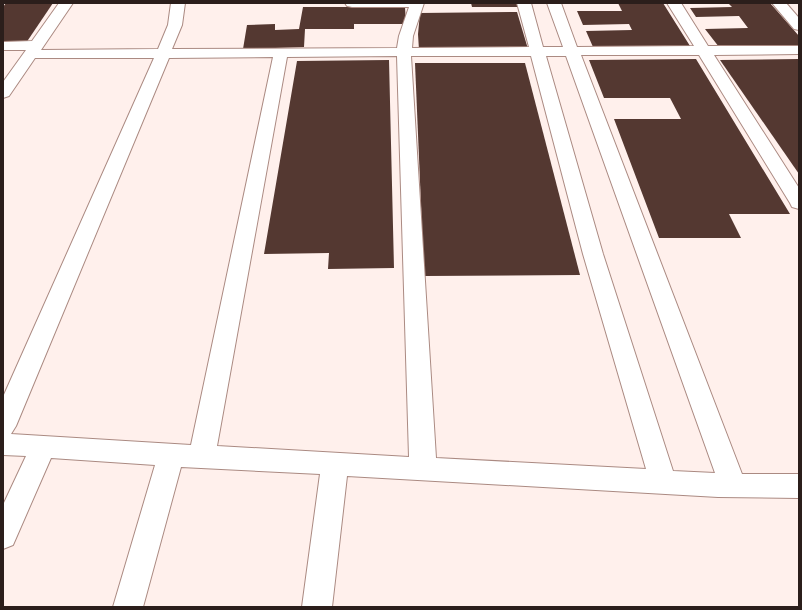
<svg xmlns="http://www.w3.org/2000/svg" width="802" height="610" viewBox="0 0 802 610" font-family="Lato,sans-serif">
<style>
.building{fill:#543831}
.lines{fill:none;stroke-linecap:round;stroke-linejoin:round}
.street-casing{stroke:#ab8a82;stroke-width:2}
.street{fill:#fff;fill-rule:evenodd}
</style>
<rect width="100%" height="100%" fill="#fff0ec"/>
<g class="building">
<path d="M6 3H53L26 43H3V7Z"/>
<path d="M471 3H517L518 7H472Z"/>
<path d="M618 3H663L690 46 593 47 586 31 632 30 629 24 583 25 577 11H622Z"/>
<path d="M728 3H770L799 36V46L719 47 705 29 748 28 739 16 696 17 690 8 732 7Z"/>
<path d="M303 7H405L406 24H354V29H305L304 47 243 49 247 25 275 24V30L299 29Z"/>
<path d="M517 12 528 49 419 50 418 34 420 13Z"/>
<path d="M696 59 790 214H729L741 238H659L614 119H681L670 98H604L589 60Z"/>
<path d="M799 59V174L720 60Z"/>
<path d="M389 60 394 268 328 269 329 253 264 254 297 61Z"/>
<path d="M415 63H525L580 275 424 276Z"/>
</g>
<g class="lines">
<g class="street-casing">
<g id="street">
<path d="M59 3H73L41 50 158 49 168 25 171 3H185L182 25 172 49 397 48 399 36 409 7H352L347 6 345 3H424L413 36 412 48 529 47 517 3H531L543 47H563L547 3H561L577 47 694 46 667 3H681L708 46H799V54L714 55 799 188V209L792 207 790 203 699 55H581L742 474H799V498L718 497 347 476 332 607H302L320 474 181 467 143 607H113L155 465 51 458 13 545 3 549V505L26 456 3 455V397L154 58H35L9 96 3 98V82L26 50H3V42L32 41ZM397 56 409 457 217 446 287 57ZM411 56H531L583 254 646 469 436 458ZM546 56H566L715 473 673 471 603 254ZM273 57 191 445 11 434 16 426 169 58Z"/>
<path d="M772 3H786L799 18V30L794 29Z"/>
</g>
</g>
<use href="#street" class="street"/>
</g>
<rect width="802" height="610" fill="none" stroke="#2b1e1b" stroke-width="8"/>
</svg>
